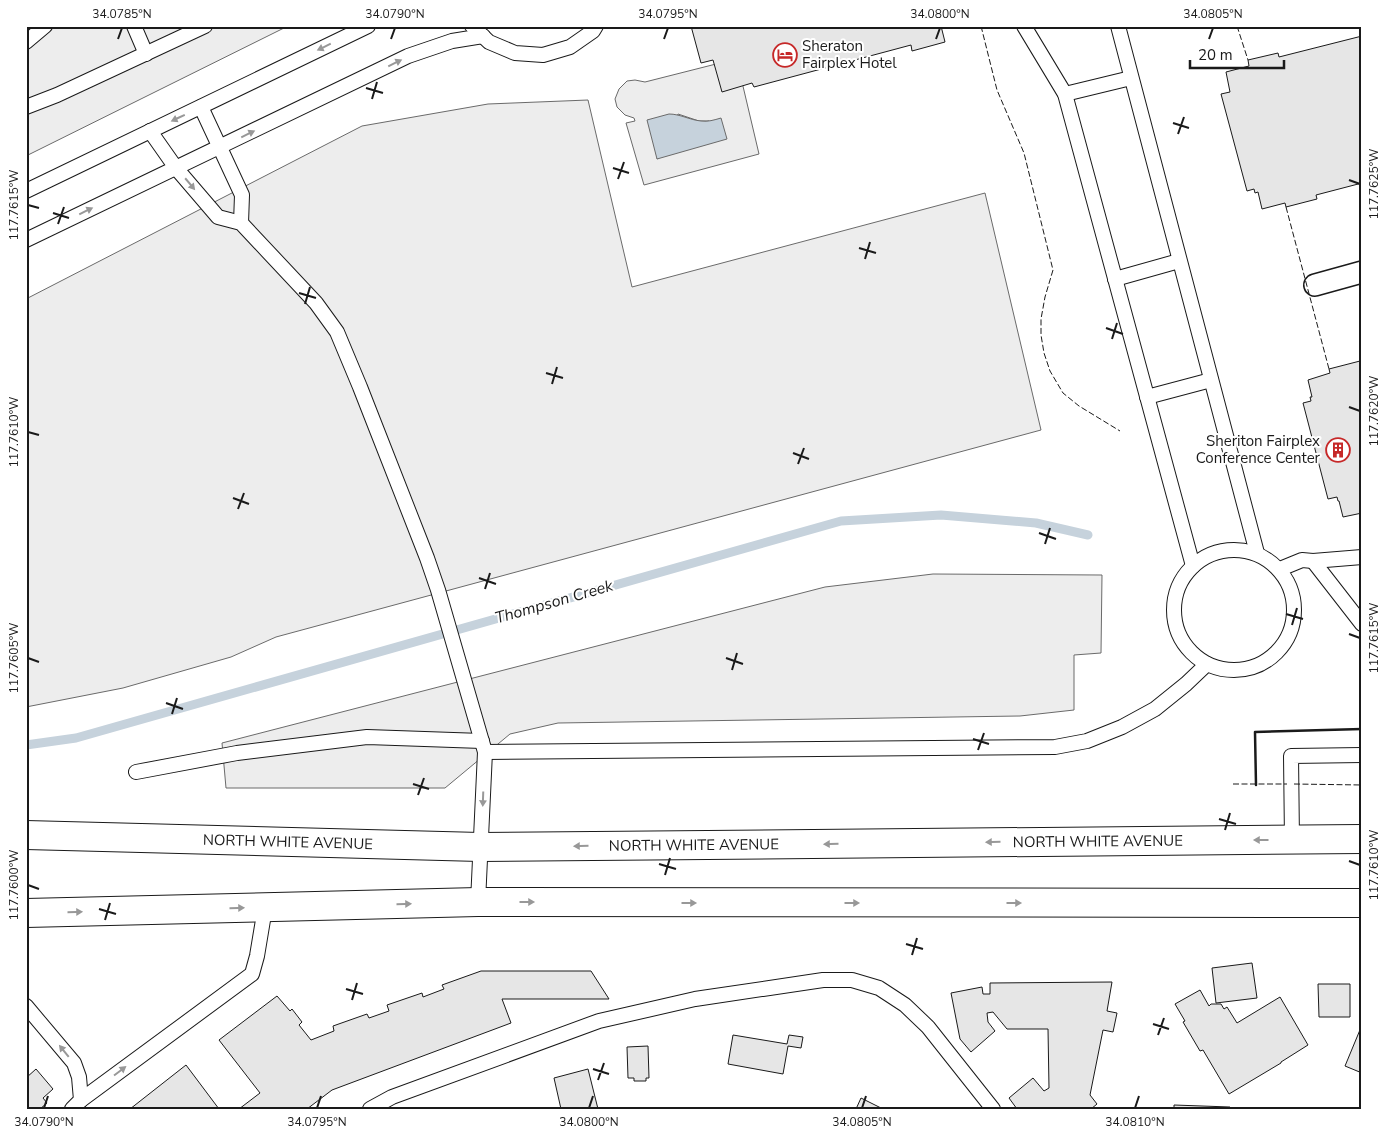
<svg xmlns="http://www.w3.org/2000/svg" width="1388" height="1135" viewBox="0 0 1388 1135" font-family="'Nunito Sans',sans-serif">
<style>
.parking{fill:#ededed;stroke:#6a6a6a;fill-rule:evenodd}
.water{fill:#c6d2dc;stroke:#6a6a6a}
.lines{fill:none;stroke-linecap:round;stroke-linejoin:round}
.stream{stroke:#c6d2dc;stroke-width:9}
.building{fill:#e6e6e6;stroke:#1a1a1a}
.service-casing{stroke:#1a1a1a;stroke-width:16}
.pedestrian-casing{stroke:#1a1a1a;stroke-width:24}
.secondary-casing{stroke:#1a1a1a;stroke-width:30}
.service{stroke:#fff;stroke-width:14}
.pedestrian{stroke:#fff;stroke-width:21}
.secondary{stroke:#fff;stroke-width:28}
.fence{stroke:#1a1a1a;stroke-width:1;stroke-dasharray:6 2.5;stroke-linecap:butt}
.wall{stroke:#1a1a1a;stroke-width:2.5}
.oneway{fill:#989898}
.ticks{fill:none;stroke:#1a1a1a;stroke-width:2}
.labels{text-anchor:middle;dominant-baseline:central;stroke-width:4;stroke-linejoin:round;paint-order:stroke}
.poi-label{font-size:15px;fill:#1a1a1a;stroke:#fff;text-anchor:start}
.street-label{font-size:15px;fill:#1a1a1a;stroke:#fff}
.water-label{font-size:16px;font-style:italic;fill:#1a1a1a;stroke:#fff}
.neatline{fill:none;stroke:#1a1a1a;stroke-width:2}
.ticks-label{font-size:12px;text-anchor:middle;fill:#1a1a1a}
</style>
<rect width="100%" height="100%" fill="#fff"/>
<g class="parking">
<path d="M26 26H288L26 156Z"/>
<path d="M720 63 742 82 759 154 644 185 626 123 635 121 634 118 625 115 617 107 615 99 619 89 627 81 635 80 645 82ZM678 114 699 121H709L657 159Z"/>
<path d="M588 100 632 287 985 193 1041 430 276 637 231 657 123 688 26 707V299L362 126 488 104Z"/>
<path d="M933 574 1102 575 1101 653 1074 655V710L1020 716 558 723 510 734 445 788H226L222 743 825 587Z"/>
</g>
<path class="water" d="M669 114C680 114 690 120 701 121 708 122 714 120 721 118L727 139 657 159 647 120Z"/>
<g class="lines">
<path class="stream" d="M26 745 76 738 841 521 941 515 1036 523 1088 535"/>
</g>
<g class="building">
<path d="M691 26H941L945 42 912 51 911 45 754 87 752 83 722 92 713 60 701 63Z"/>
<path d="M1362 36V183L1316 195 1317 199 1286 207 1285 203 1262 209 1258 192 1255 193 1254 189 1247 191 1221 94 1230 92 1226 72 1249 66 1248 60 1278 53 1279 57Z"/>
<path d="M1360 361 1361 365H1362V513L1343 517 1339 501H1338L1337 497 1328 499 1303 403 1311 401 1310 397H1312L1308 380 1330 373 1329 369Z"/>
<path d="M1252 963 1257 998 1216 1003 1212 968Z"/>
<path d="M481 971H591L609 999H502L511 1023 332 1090 307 1109H239L260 1093 219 1040 277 996 290 1011 292 1009 302 1022 299 1025 311 1040 334 1031 333 1026 367 1014 369 1018 389 1011 387 1005 422 993 423 997 444 989 442 985Z"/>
<path d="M1112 982 1107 1011 1117 1013 1113 1032 1103 1030 1090 1095 1097 1104 1091 1109H1017L1009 1098 1033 1078 1044 1091 1049 1088 1048 1029H1007L993 1012 987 1013 988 1022 995 1031 971 1052 960 1039 951 993 982 987 983 994H990V983Z"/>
<path d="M1318 984H1350V1017H1319Z"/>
<path d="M1200 990 1209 1006 1211 1004H1221L1224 1009 1227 1007 1237 1023 1280 997 1308 1045 1281 1062V1063L1229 1094 1203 1050 1200 1051 1183 1022 1185 1021 1175 1004Z"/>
<path d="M1362 1025V1073L1345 1066Z"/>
<path d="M733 1035 787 1044 789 1035 803 1037 801 1048 788 1046 783 1074 728 1064Z"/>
<path d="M648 1046 649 1078H646V1081H634V1078H628L627 1047Z"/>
<path d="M186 1065 219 1109H130Z"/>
<path d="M36 1069 53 1089 43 1098 47 1103 40 1109H26V1078Z"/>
<path d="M588 1069 598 1109H561L554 1078Z"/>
<path d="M861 1098 883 1109H856Z"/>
<path d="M1174 1105 1230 1107V1109H1174Z"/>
</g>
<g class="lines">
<g class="service-casing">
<g id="service">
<path d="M134 26 146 54"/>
<path d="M472 26 489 42 515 53 543 55 570 47 593 31 596 26"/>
<path d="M1024 26 1065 94 1193 566"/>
<path d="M1118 26 1257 553"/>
<path d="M26 42 45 26"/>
<path d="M1065 94 1131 78"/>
<path d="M26 107 57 95 205 26"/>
<path d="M201 107 242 195 241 223"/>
<path d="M150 131 176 168 218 217 241 223 316 303 337 332 360 387 427 558 438 590 485 752 478 902"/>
<path d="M26 191 368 26"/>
<path d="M26 240 408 56 452 41 483 36"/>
<path d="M1115 279 1179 261"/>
<path d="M1147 397 1211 380"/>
<circle cx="1234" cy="610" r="60"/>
<path d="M1313 561 1362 624"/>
<path d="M1280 569 1302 560 1313 561 1362 557"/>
<path d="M485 752 1055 747 1087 741 1122 727 1155 709 1186 684 1207 664"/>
<path d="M136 772 237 753 367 737 482 741"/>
<path d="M1292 840 1291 756 1362 755"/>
<path d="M26 1006 74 1063 79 1077 81 1100 72 1109"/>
<path d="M81 1100 252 974 257 956 265 908"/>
<path d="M370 1109 392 1097 599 1021 695 999 823 980H852L879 988 905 1005 928 1027 993 1109"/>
</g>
</g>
<g class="pedestrian-casing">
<path id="pedestrian" d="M1315 285 1362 272"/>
</g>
<g class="secondary-casing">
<g id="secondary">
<path id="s1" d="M26 835 480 847 1362 839"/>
<path d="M26 913 478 902 1362 903"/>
</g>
</g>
<use href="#service" class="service"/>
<use href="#pedestrian" class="pedestrian"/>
<use href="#secondary" class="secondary"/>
<g class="fence">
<path d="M981 26 997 90 1024 153 1053 270 1045 297 1041 319V335L1044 353 1050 371 1063 393 1079 406 1120 431"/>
<path d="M1237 26 1248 60"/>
<path d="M1286 207 1329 369"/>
<path d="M1233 784H1287"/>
<path d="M1294 784 1362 785"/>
</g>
<path class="wall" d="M1256 785 1255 732 1362 729"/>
</g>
<defs><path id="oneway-solid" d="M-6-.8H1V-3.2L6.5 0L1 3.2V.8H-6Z" transform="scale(1.25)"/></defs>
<g class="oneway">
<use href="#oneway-solid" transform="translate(324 47) rotate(154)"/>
<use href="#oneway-solid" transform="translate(395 63) rotate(-26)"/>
<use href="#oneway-solid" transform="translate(178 118) rotate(155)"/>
<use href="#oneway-solid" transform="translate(248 134) rotate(-26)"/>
<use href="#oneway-solid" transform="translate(190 184) rotate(50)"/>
<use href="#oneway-solid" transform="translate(86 211) rotate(-26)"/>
<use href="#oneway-solid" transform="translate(483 799) rotate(92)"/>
<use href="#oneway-solid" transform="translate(1261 840) rotate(180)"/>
<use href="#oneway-solid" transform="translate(993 842) rotate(179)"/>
<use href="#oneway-solid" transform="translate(831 844) rotate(179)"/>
<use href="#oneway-solid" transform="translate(581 846) rotate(179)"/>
<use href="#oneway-solid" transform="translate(527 902)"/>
<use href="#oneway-solid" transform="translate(689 903)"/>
<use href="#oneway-solid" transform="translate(852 903)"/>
<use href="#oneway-solid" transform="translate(1014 903)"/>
<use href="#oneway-solid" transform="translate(404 904) rotate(-1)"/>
<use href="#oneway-solid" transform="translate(237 908) rotate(-1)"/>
<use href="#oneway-solid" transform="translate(75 912) rotate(-1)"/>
<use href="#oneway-solid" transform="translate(64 1051) rotate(-129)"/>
<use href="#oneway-solid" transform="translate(120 1071) rotate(-37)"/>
</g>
<path class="ticks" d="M118 39 122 28M391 39 395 28M664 39 668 28M936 39 940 28M1209 39 1213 28M366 88 383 93M372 99 377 82M1173 123 1189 128M1178 134 1184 117M613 168 629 173M618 179 624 162M1349 180 1360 184M28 205 39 208M53 213 69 218M58 224 64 207M859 248 876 253M865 259 870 242M299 293 316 298M305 304 310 287M1106 328 1123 334M1112 339 1117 323M546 373 563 378M552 384 557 367M1349 407 1360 411M28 432 39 435M793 453 809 459M798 464 804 448M233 498 249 504M238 509 244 493M1039 533 1056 539M1045 544 1050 528M479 578 496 584M485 589 490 573M1286 614 1303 619M1292 625 1297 608M1349 634 1360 638M28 658 39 662M726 658 743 664M732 670 737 653M166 703 183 709M172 714 177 698M973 739 989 744M978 750 984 733M413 784 429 789M418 795 424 778M1219 819 1236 824M1225 830 1230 813M1349 861 1360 865M659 864 676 869M665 875 670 858M28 885 39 889M99 909 116 914M105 920 110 903M906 944 923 949M912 955 917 938M346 989 363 994M352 1000 357 983M1153 1024 1169 1029M1158 1035 1164 1018M593 1069 609 1074M598 1080 604 1063M44 1108 48 1096M317 1108 321 1096M589 1108 593 1096M862 1108 866 1096M1135 1108 1139 1096"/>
<defs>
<g id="hotel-ring" transform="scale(1.25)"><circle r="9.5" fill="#fff" stroke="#c62828" stroke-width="1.5"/><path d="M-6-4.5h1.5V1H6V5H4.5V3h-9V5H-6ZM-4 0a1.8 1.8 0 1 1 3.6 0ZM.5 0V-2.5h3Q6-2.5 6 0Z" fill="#c62828"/></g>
<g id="building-ring" transform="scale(1.25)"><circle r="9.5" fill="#fff" stroke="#c62828" stroke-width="1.5"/><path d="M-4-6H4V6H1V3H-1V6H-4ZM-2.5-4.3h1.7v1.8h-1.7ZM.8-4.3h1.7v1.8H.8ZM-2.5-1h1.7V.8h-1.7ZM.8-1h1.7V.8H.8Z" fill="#c62828"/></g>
</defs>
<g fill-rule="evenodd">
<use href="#hotel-ring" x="785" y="55"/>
<use href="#building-ring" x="1338" y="450"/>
</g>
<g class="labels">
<g class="poi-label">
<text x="802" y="46">Sheraton<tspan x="802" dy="17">Fairplex Hotel</tspan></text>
<text x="1320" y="441" text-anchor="end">Sheriton Fairplex<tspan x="1320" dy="17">Conference Center</tspan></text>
</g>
<g class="street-label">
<text stroke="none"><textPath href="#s1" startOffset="1072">NORTH WHITE AVENUE</textPath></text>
<text stroke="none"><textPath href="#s1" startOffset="262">NORTH WHITE AVENUE</textPath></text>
<text stroke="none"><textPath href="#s1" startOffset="668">NORTH WHITE AVENUE</textPath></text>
</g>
<g class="water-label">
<text transform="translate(554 602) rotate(-16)">Thompson Creek</text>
</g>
</g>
<rect width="1388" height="1135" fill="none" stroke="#ffffff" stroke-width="55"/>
<path d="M1190 60v8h94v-8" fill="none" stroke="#1a1a1a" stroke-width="2.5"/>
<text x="1198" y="60" font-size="15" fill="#1a1a1a" stroke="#ffffff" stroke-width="4" paint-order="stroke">20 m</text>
<rect x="28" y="28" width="1332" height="1080" class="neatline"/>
<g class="ticks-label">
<text x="122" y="18">34.0785°N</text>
<text x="395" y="18">34.0790°N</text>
<text x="668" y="18">34.0795°N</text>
<text x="940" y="18">34.0800°N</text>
<text x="1213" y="18">34.0805°N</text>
<text transform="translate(1374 184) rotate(-90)" y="4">117.7625°W</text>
<text transform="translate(14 205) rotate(-90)" y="4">117.7615°W</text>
<text transform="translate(1374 411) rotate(-90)" y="4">117.7620°W</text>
<text transform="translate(14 432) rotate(-90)" y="4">117.7610°W</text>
<text transform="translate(1374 638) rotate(-90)" y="4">117.7615°W</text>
<text transform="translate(14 658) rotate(-90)" y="4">117.7605°W</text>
<text transform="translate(1374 865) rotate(-90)" y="4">117.7610°W</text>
<text transform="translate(14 885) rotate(-90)" y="4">117.7600°W</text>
<text x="44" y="1126">34.0790°N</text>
<text x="317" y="1126">34.0795°N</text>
<text x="589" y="1126">34.0800°N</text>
<text x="862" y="1126">34.0805°N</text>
<text x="1135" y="1126">34.0810°N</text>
</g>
</svg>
